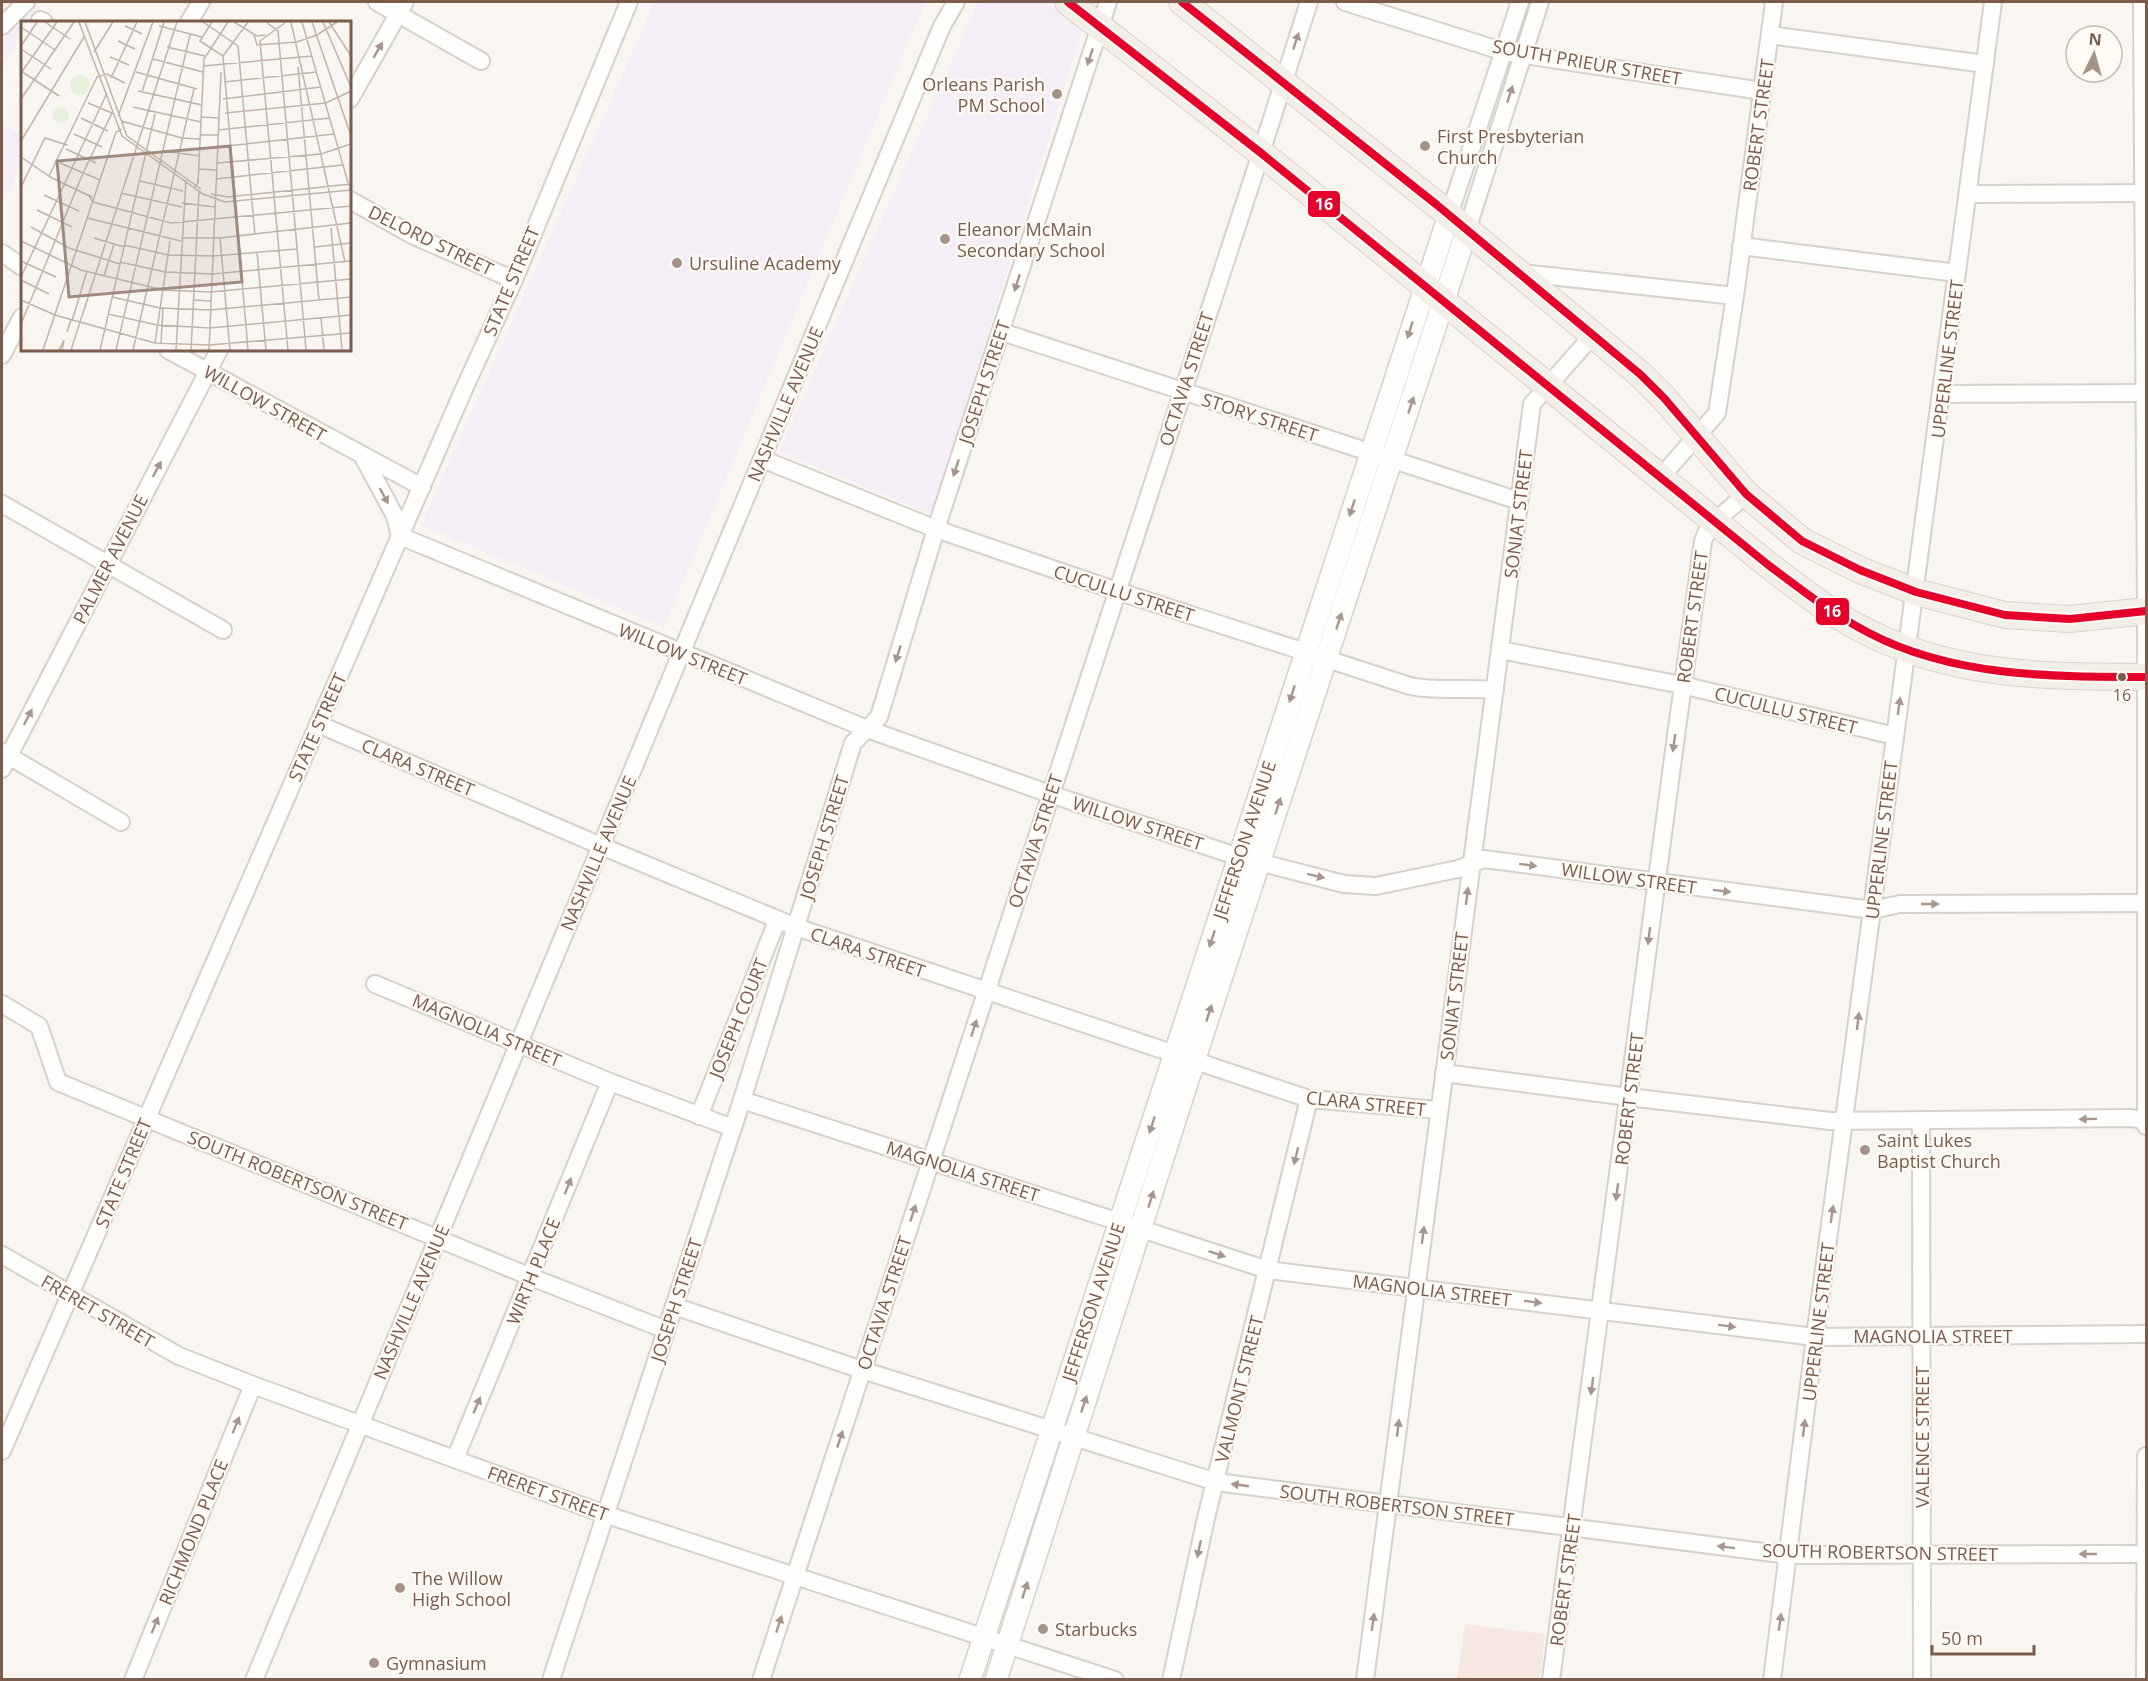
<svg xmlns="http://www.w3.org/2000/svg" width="2148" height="1681" viewBox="0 0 2148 1681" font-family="'Open Sans',sans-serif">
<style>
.commercial{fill:#f6e8e1}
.education{fill:#f6eef6}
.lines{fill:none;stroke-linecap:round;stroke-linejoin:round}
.minor-casing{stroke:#d7d1cb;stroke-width:20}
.tertiary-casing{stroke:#d7d1cb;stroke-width:24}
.primary-casing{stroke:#dad1cc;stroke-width:28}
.minor{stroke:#fefefd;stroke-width:16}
.tertiary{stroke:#fefefd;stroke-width:21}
.primary{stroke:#f3eee8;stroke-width:26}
.bus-1-casing{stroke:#fffaf3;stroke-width:12}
.bus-1{stroke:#e4002b;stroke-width:8}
.oneway{fill:#a8958b}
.poi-dot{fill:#a69286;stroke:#fffaf3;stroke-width:2}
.bus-dot{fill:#7a5c4d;stroke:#fffaf3;stroke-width:2}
.labels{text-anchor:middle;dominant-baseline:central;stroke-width:4.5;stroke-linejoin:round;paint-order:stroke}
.bus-label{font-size:16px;fill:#7a5c4d;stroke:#fffaf3}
.street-label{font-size:18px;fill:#7a5c4d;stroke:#fffaf3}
.poi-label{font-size:18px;fill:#7a5c4d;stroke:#fffaf3;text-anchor:start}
.inset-road{fill:none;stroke:#c2b3aa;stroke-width:1.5}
.view{fill:#9f8a7d;fill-opacity:0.15;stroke:#9f8a7d;stroke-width:3}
.inset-edge{fill:none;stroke:#7a5c4d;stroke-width:3}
.line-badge{stroke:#fffaf3;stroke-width:2}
.badge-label{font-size:16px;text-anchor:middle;font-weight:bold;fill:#fff}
</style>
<rect width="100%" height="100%" fill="#f9f5f0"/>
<path class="commercial" d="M1465 1624 1545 1634 1540 1679H1457Z"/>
<g class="education">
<path d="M2 2H39L27 22H22V31L2 68Z"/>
<path d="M655 2H925L664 627 421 525Z"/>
<path d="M978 2H1048L1083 27 932 515 779 451Z"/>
<path d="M2 123 22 135V163L2 203Z"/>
</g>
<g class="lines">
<g class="minor-casing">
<g id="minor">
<path d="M377 2 481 61"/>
<path d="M1345 2 1505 52 1762 91"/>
<path d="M2142 2 2146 611V1126"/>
<path d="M40 20 44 22"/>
<path d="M189 22 201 2"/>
<path d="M2 26 26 2"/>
<path d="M1770 35 1985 64"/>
<path d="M350 99 405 2"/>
<path d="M1968 194 2146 193"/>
<path d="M350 200 412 235 514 280"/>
<path d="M1449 215 1520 2"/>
<path d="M1467 230 1540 2"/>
<path d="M1741 246 1957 273"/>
<path d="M2 253 22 267"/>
<path d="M1521 273 1735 296"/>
<path d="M1002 332 1519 501"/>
<path d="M168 350 422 487"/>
<path d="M2 355 22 317"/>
<path d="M1942 394 2146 393"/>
<path d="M363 457 395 516 400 536 867 729 1050 794 1239 857 1344 884 1376 886 1458 869 1484 859 1872 910 1900 904 2146 903"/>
<path d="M762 459 936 529 1117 591 1410 686C1438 692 1467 687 1495 690"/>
<path d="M1660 478 1717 413 1735 296 1774 2"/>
<path d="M2 504 223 630"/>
<path d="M1500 650 1682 685 1895 736"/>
<path d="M318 724 601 846 796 927 1309 1099 1439 1110"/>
<path d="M2 752 121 822"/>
<path d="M2 769 219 350"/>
<path d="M375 984 610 1082 733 1128"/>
<path d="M2 1004 39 1026 58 1082 531 1277 666 1330"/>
<path d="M1444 1073 1629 1097 1830 1121 2130 1118 2146 1120"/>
<path d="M742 1100 1268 1270 1815 1337 2146 1334"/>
<path d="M699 1116 777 921"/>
<path d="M1921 1122 1922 1680"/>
<path d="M2 1255 179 1356 253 1385 604 1514 1115 1680"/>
<path d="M674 1306 862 1370 1216 1482 1788 1555 2146 1554"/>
<path d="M2 1451 464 389 514 280 629 2"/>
<path d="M455 1459 610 1082"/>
<path d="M133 1680 253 1385"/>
<path d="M254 1680 942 26 956 2"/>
<path d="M551 1680 742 1100 853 743 879 717 936 529 1108 2"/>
<path d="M761 1680 1261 153 1309 2"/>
<path d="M1171 1680 1206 1518 1309 1099"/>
<path d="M1365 1680 1532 404 1593 335"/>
<path d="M1551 1680C1604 1300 1649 920 1703 541L1709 527 1746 494"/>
<path d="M1772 1680 1815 1337 1993 2"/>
<path d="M2145 1680 2146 1456"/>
</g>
</g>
<g class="tertiary-casing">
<g id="tertiary">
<path d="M970 1680 1449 215"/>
<path d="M996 1680 1194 1061 1467 230"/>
</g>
</g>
<g class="primary-casing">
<g id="primary">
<path d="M1068 2 1261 153 1767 564C1789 581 1811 598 1834 613 1930 676 2036 677 2146 677"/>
<path d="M1182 2 1437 205 1641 375 1664 398 1746 494 1802 541 1860 570 1916 592 2005 615 2070 619 2146 611"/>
</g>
</g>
<use href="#minor" class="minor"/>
<use href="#tertiary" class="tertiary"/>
<use href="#primary" class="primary"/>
<g class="bus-1-casing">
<g id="bus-1">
<path d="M1068 2 1261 153 1767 564C1800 589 1832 614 1869 633 1953 677 2053 677 2146 677"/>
<path d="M1182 2 1437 205 1641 375 1664 398 1746 494 1802 541 1860 570 1916 592 2005 615 2070 619 2146 611"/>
</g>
</g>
<use href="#bus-1" class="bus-1"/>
</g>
<defs><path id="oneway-solid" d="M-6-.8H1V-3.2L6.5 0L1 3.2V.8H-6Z" transform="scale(1.5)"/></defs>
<g class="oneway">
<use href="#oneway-solid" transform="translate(1296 41) rotate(-72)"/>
<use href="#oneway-solid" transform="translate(378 50) rotate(-60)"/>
<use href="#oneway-solid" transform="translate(1090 57) rotate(108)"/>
<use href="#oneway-solid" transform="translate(1510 94) rotate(-72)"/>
<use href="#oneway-solid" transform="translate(1017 283) rotate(108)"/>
<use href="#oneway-solid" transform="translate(1410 330) rotate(108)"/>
<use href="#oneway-solid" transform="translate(1411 405) rotate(-72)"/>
<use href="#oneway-solid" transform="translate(956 468) rotate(108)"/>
<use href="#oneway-solid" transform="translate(157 469) rotate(-62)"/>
<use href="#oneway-solid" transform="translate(384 496) rotate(62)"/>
<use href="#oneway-solid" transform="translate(1352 508) rotate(108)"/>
<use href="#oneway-solid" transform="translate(1339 621) rotate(-72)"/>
<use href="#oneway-solid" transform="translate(898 654) rotate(107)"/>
<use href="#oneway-solid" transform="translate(1292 694) rotate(108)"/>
<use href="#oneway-solid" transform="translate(1899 706) rotate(-82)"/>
<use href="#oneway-solid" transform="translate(28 717) rotate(-63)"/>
<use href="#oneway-solid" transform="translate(1674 743) rotate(98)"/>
<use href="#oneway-solid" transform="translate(1278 806) rotate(-72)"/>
<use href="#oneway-solid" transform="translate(1528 865) rotate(7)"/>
<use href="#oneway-solid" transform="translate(1316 876) rotate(14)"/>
<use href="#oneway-solid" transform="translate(1722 891) rotate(7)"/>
<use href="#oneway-solid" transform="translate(1467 896) rotate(-83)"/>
<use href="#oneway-solid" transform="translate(1930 904)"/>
<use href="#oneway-solid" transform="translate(1649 936) rotate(97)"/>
<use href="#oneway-solid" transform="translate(1212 939) rotate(108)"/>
<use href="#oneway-solid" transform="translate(1209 1013) rotate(-72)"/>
<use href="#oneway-solid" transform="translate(1858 1021) rotate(-83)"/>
<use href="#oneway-solid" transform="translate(974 1028) rotate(-72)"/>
<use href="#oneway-solid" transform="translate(2088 1119) rotate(179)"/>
<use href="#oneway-solid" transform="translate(1152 1125) rotate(108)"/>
<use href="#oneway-solid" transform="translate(1296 1156) rotate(104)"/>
<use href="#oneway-solid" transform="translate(568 1186) rotate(-68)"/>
<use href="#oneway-solid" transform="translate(1617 1192) rotate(97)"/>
<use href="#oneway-solid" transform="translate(1151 1199) rotate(-73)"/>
<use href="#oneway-solid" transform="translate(913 1213) rotate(-72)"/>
<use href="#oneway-solid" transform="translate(1832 1214) rotate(-82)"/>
<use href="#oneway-solid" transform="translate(1423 1235) rotate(-83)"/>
<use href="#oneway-solid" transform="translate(1217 1254) rotate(18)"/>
<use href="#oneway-solid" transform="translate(1533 1302) rotate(7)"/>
<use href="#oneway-solid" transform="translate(1727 1326) rotate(7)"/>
<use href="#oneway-solid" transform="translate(1592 1386) rotate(98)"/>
<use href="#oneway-solid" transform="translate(1084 1404) rotate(-72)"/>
<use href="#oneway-solid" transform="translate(477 1405) rotate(-67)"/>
<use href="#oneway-solid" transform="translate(236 1425) rotate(-68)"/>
<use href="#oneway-solid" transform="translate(1398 1428) rotate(-83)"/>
<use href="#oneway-solid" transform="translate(1804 1428) rotate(-83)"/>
<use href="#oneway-solid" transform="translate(840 1439) rotate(-72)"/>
<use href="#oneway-solid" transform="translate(1240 1485) rotate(-172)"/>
<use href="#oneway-solid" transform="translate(1726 1547) rotate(-173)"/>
<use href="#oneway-solid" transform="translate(1199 1549) rotate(102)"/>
<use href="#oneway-solid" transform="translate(2088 1554) rotate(-180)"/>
<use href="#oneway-solid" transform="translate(1025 1590) rotate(-72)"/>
<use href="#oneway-solid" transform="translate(1373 1622) rotate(-82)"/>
<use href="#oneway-solid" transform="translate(1780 1622) rotate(-82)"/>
<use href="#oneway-solid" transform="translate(779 1624) rotate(-72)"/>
<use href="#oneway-solid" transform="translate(155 1625) rotate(-68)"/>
</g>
<g class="poi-dot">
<circle cx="1057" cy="94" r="6"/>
<circle cx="1425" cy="146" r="6"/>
<circle cx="945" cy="239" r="6"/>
<circle cx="677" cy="263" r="6"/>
<circle cx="1865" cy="1150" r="6"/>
<circle cx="400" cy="1588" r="6"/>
<circle cx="1043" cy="1629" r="6"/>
<circle cx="374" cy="1663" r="6"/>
</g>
<circle class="bus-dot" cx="2122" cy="677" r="5"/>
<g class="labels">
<g class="bus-label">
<text x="2122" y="695">16</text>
</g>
<g class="street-label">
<text transform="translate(1587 62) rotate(10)">SOUTH PRIEUR STREET</text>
<text transform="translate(1758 125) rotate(-82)">ROBERT STREET</text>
<text transform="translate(431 240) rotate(26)">DELORD STREET</text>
<text transform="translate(511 281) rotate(-67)">STATE STREET</text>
<text transform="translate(1947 359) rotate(-83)">UPPERLINE STREET</text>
<text transform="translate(1186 379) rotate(-72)">OCTAVIA STREET</text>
<text transform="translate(984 382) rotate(-72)">JOSEPH STREET</text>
<text transform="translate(265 403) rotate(29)">WILLOW STREET</text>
<text transform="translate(785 404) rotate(-67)">NASHVILLE AVENUE</text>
<text transform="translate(1260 417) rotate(18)">STORY STREET</text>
<text transform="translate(1518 514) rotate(-83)">SONIAT STREET</text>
<text transform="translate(110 559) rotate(-63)">PALMER AVENUE</text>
<text transform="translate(1124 593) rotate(18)">CUCULLU STREET</text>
<text transform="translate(1692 617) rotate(-82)">ROBERT STREET</text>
<text transform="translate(683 654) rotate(22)">WILLOW STREET</text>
<text transform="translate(1786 710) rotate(14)">CUCULLU STREET</text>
<text transform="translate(317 727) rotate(-66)">STATE STREET</text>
<text transform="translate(418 767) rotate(23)">CLARA STREET</text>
<text transform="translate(1138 823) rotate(18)">WILLOW STREET</text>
<text transform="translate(824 837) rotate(-73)">JOSEPH STREET</text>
<text transform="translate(1244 840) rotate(-72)">JEFFERSON AVENUE</text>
<text transform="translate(1881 840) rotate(-83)">UPPERLINE STREET</text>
<text transform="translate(1035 841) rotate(-72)">OCTAVIA STREET</text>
<text transform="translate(598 853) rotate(-67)">NASHVILLE AVENUE</text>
<text transform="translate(1629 878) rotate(8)">WILLOW STREET</text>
<text transform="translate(868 952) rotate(19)">CLARA STREET</text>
<text transform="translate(1454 996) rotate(-83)">SONIAT STREET</text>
<text transform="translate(738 1018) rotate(-68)">JOSEPH COURT</text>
<text transform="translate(487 1030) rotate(23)">MAGNOLIA STREET</text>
<text transform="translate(1629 1099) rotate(-83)">ROBERT STREET</text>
<text transform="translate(1366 1103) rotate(6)">CLARA STREET</text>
<text transform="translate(963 1171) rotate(18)">MAGNOLIA STREET</text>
<text transform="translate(123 1173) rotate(-67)">STATE STREET</text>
<text transform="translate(298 1180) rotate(22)">SOUTH ROBERTSON STREET</text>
<text transform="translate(533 1271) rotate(-68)">WIRTH PLACE</text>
<text transform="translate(1432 1290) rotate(7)">MAGNOLIA STREET</text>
<text transform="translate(676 1300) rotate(-72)">JOSEPH STREET</text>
<text transform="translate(411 1302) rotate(-67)">NASHVILLE AVENUE</text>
<text transform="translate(1093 1302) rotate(-72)">JEFFERSON AVENUE</text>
<text transform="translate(884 1303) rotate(-72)">OCTAVIA STREET</text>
<text transform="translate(98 1311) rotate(30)">FRERET STREET</text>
<text transform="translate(1818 1322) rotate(-83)">UPPERLINE STREET</text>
<text x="1933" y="1336">MAGNOLIA STREET</text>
<text transform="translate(1239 1389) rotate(-76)">VALMONT STREET</text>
<text transform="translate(1922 1437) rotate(-90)">VALENCE STREET</text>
<text transform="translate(548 1493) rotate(20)">FRERET STREET</text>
<text transform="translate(1397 1505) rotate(7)">SOUTH ROBERTSON STREET</text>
<text transform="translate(193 1532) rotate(-68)">RICHMOND PLACE</text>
<text transform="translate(1880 1552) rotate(1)">SOUTH ROBERTSON STREET</text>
<text transform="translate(1565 1580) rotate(-82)">ROBERT STREET</text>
</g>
<g class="poi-label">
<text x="1045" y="84" text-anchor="end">Orleans Parish<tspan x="1045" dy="21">PM School</tspan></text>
<text x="1437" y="136">First Presbyterian<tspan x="1437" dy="21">Church</tspan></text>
<text x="957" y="229">Eleanor McMain<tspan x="957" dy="21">Secondary School</tspan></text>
<text x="689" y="263">Ursuline Academy</text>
<text x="1877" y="1140">Saint Lukes<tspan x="1877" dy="21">Baptist Church</tspan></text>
<text x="412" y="1578">The Willow<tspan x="412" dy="21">High School</tspan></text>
<text x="1055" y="1629">Starbucks</text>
<text x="386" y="1663">Gymnasium</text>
</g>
</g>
<g transform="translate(21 21)">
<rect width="330" height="330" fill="#f9f5f0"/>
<path d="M49 64a10 10 0 1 1 20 0a10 10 0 1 1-20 0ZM32 94a8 8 0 1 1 16 0a8 8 0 1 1-16 0Z" fill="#e7f0db"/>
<path class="inset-road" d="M24 1 49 18M58 1 101 115 182 173 204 181 330 169M64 1 106 115 180 168M182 1 217 25 234 214M191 1 179 20 202 35M213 1 236 15 244 14M245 1 257 10 285 329M265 1 239 20 267 329M270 1 324 241M281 1 328 165M291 1 330 115M302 1 330 66M308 1 330 35M104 5 121 13M138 5 181 16M0 6 34 29M233 14 236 24 276 21 296 14 316 1M97 20 114 28M0 25 16 1M146 26 184 35M0 28 30 48M73 31 92 1M202 35 227 329M202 35 227 1M89 36 108 44M132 38 182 51M182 45 291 35M277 46 298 279M0 50 38 75M115 51 176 68M0 52 36 1M90 57 116 1M203 61 296 51M117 70 181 84M121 71 143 1M0 78 53 1M202 78 300 66M67 82 91 92M112 86 180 101M204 92 305 82 330 70M97 95 132 1M180 96 198 97M60 97 87 110M100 100 161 117 179 118M197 109 309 97M53 113 81 126M179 114H197M0 120 63 16M197 126 313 113M45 128 75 142M142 130 179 135M0 136 31 157 71 176M39 142 79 159M196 142 300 133 330 123M178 148 196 149M28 155 76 56 86 53 104 62M195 158 322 144M119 160 162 170M0 166 24 117 46 124M173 167 177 162 183 38 207 1M100 172 161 186M190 173 207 176 330 163M23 174 58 190M68 175 72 181 150 202 330 185M161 182 194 186M16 189 51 206M66 197 160 220M10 206 48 227 99 243M310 207 321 329M73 217 103 226M160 217H199L330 202M199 217 209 329M0 220 60 249 142 269 190 271 330 258M103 224 147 234 192 235 276 228M294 226 330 222M236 231 245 329M0 240 35 256M99 241 144 251 191 253 330 240M83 255 93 223M0 256 86 72M0 259 28 273M91 276 139 287 189 289 330 276M0 279 34 294 134 322 188 324 330 312M172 279 190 280M87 293 136 304 189 307 330 294M300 297 303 329M51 300 66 250M49 301 46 311 50 299M0 303 62 152 91 92M134 322 149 220M140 323 142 286M22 329 95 111 101 108M38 329 43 319 41 329M50 329 156 1M79 329 134 93M95 329 169 14M112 329 173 68M155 329 165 159M170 329 178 170M188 329 200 51"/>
<path class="view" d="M209 125 221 261 48 276 36 140Z"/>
<rect width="330" height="330" class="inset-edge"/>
</g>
<g class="line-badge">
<rect x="1307" y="190" width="34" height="28" rx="6" fill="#e4002b"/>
<rect x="1815" y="597" width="35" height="29" rx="6" fill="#e4002b"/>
</g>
<g class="badge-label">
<text x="1324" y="210">16</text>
<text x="1832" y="617">16</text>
</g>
<rect width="2148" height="1681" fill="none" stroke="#7a5c4d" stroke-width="6"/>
<g transform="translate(2094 54) rotate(5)"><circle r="28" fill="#fffaf3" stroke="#cabbb1" stroke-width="1.5"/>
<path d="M0-4.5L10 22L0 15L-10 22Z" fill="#a69286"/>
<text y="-9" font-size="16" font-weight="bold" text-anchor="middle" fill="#7a5c4d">N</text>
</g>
<path d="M1932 1645v9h102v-9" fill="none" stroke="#7a5c4d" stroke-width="3"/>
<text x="1941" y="1645" font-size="18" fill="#7a5c4d" stroke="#fffaf3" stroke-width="4.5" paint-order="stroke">50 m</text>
</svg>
